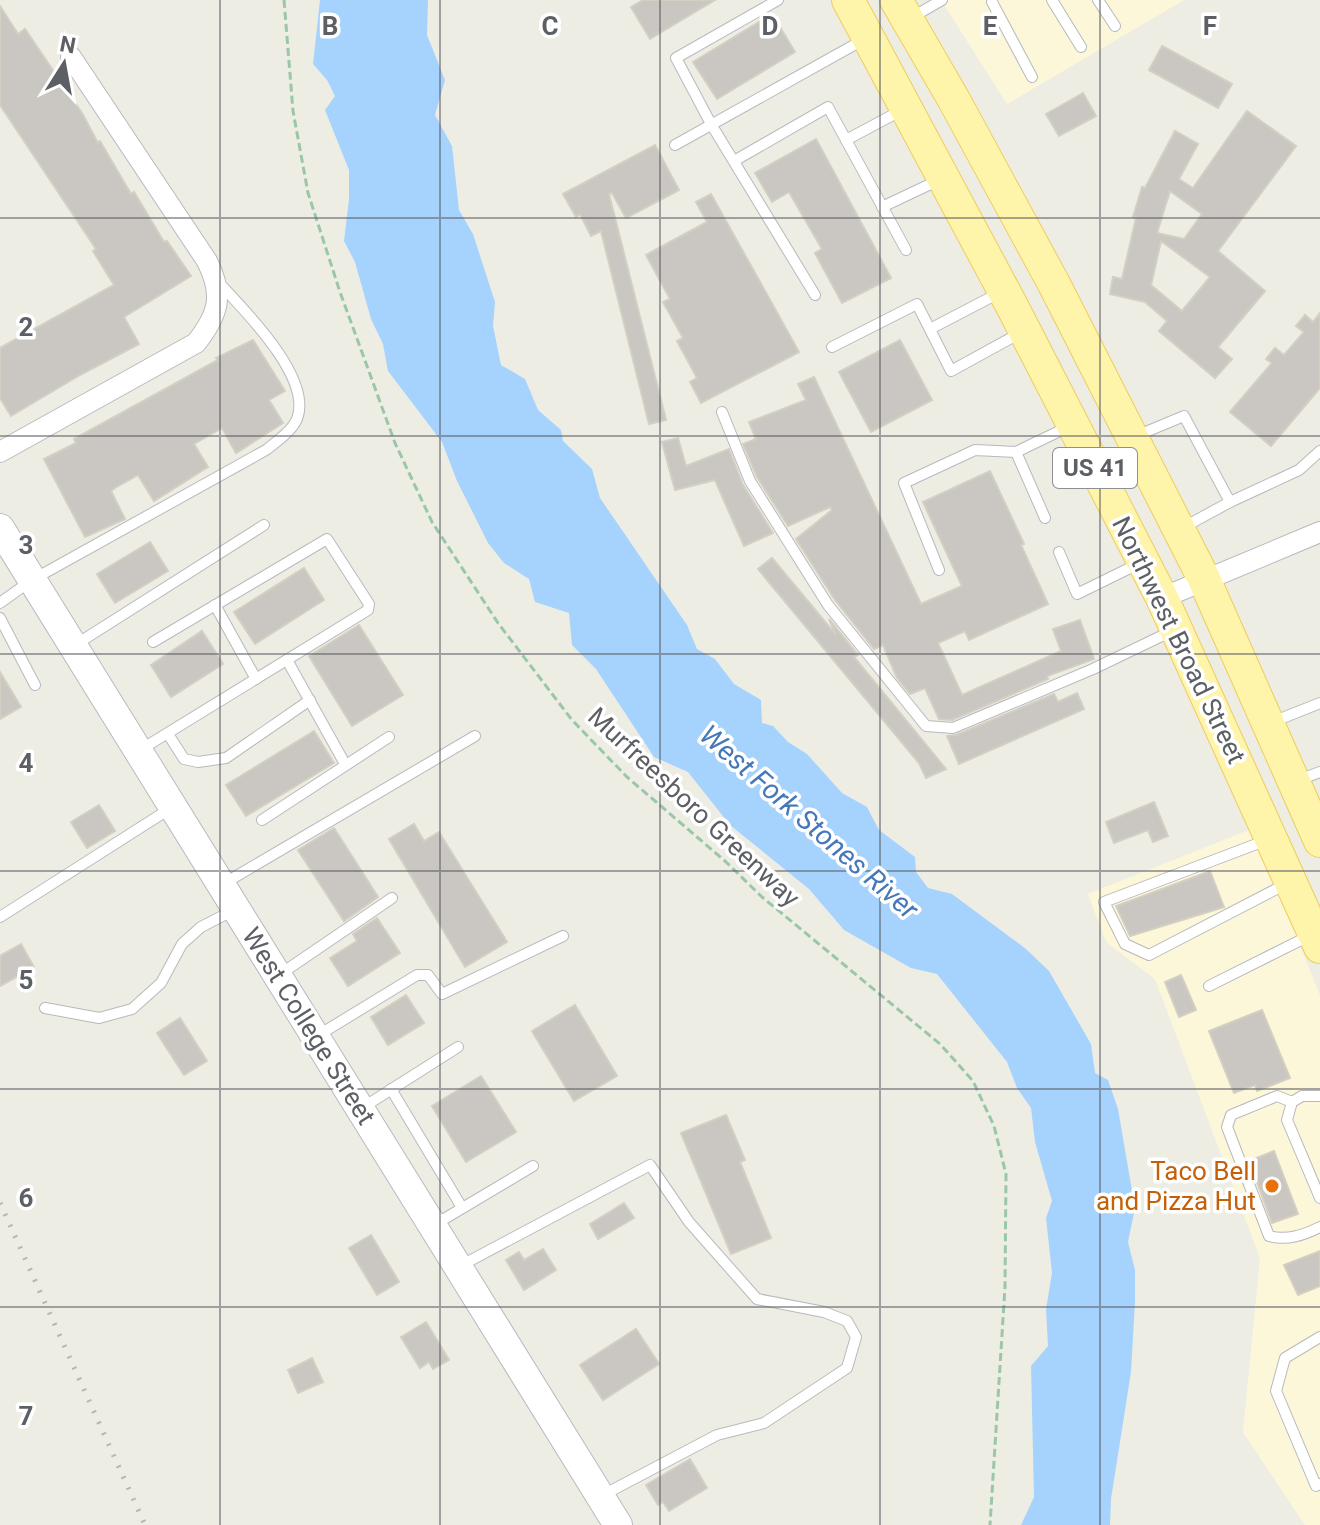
<svg xmlns="http://www.w3.org/2000/svg" width="1320" height="1525" viewBox="0 0 1320 1525" font-family="Roboto,sans-serif">
<style>
.commercial{fill:#fdf7da}
.water{fill:#a5d3fd}
.building{fill:#cac6c1;stroke:#d3cfc2;stroke-width:2;fill-rule:evenodd}
.lines{fill:none;stroke-linecap:round;stroke-linejoin:round}
.lane-casing{stroke:#b7b9be;stroke-width:12}
.street-casing{stroke:#b7b9be;stroke-width:22}
.secondary-casing{stroke:#b8bac0;stroke-width:30}
.primary-casing{stroke:#efcc5d;stroke-width:34}
.path{stroke:#9ac6a9;stroke-width:3;stroke-dasharray:8 4;stroke-linecap:butt}
.lane{stroke:#fff;stroke-width:10}
.street{stroke:#fff;stroke-width:20}
.secondary{stroke:#fff;stroke-width:28}
.primary{stroke:#fef4aa;stroke-width:32}
.rail{stroke:#b5b6b6;stroke-width:5;stroke-dasharray:2 10;stroke-linecap:butt}
.grid{fill:none;stroke:#5c5f64;stroke-width:2;stroke-opacity:0.55}
.food-dot{fill:#e8710a;stroke:#fff;stroke-width:3}
.labels{text-anchor:middle;dominant-baseline:central;stroke-width:7;stroke-linejoin:round;paint-order:stroke}
.shield{fill:#fff;stroke:#8d8f92;stroke-width:2}
.shield-label{font-size:24px;font-weight:bold;fill:#5c5f64}
.street-label{font-size:26px;fill:#5c5f64;stroke:#fff}
.food-label{font-size:26px;fill:#c56008;stroke:#fff;text-anchor:end}
.water-label{font-size:28px;font-style:italic;fill:#4478b8;stroke:#fff}
.grid-label{font-size:26px;text-anchor:middle;font-weight:bold;fill:#5c5f64;stroke:#fff;stroke-width:7;stroke-linejoin:round;paint-order:stroke}
</style>
<rect width="100%" height="100%" fill="#eeede4"/>
<g class="commercial">
<path d="M941 0H1184L1007 104Z"/>
<path d="M1254 828 1320 996V1525H1305L1243 1432 1260 1258 1155 979 1106 942 1088 894Z"/>
</g>
<path class="water" d="M320 0H428L427 35 445 80 435 115 452 146 459 210 473 234 495 302 493 326 501 365 525 379 538 410 561 430 563 441 592 469 600 498 687 625 697 649 715 659 734 684 761 700 762 723 773 726 788 742 807 754 842 793 867 807 879 830 915 857 916 872 928 888 952 894 1026 949 1049 971 1091 1044 1095 1073 1108 1080 1118 1109 1135 1208 1128 1242 1135 1270V1302L1131 1372 1111 1499 1110 1525H1021L1034 1497 1031 1366 1048 1346 1046 1309 1052 1273 1046 1218 1052 1201 1035 1142 1031 1108 1017 1088 1007 1062 937 974 911 968 844 930 809 889 730 825 688 772 654 757 596 669 572 645 569 613 535 602 529 579 504 563 488 543 457 481 442 442 388 371 383 344 371 319 355 262 344 241 349 199V170L325 110 335 96 327 80 313 64Z"/>
<g class="building">
<path d="M643 0H715L650 39 631 7Z"/>
<path d="M0 6 18 34 25 29 82 113 98 143 100 141 131 194 134 192 164 242 167 241 191 276 124 317 139 344 80 375 11 416 0 398V348L114 285 93 251 96 249 0 105Z"/>
<path d="M772 14 795 52 717 99 693 62Z"/>
<path d="M1162 46 1232 84 1218 108 1149 70Z"/>
<path d="M1083 93 1096 116 1059 136 1046 114Z"/>
<path d="M1247 111 1296 146 1218 251 1265 291 1218 347 1232 359 1215 378 1159 331 1167 321 1145 302 1110 294 1113 277 1122 279 1136 218 1133 217 1142 187 1145 188 1175 131 1198 144 1179 179 1193 188ZM1170 191 1202 214 1184 239 1157 233ZM1161 241 1210 277 1182 311 1151 285Z"/>
<path d="M816 139 891 278 842 303 815 253 822 249 789 192 772 202 755 173Z"/>
<path d="M655 145 679 190 626 218 612 193 609 194 666 420 649 424 601 231 591 236 580 214 576 217 563 194Z"/>
<path d="M711 194 799 352 701 403 690 382 697 378 677 341 683 338 663 302 670 299 646 255 707 222 696 202Z"/>
<path d="M1320 313V388L1271 446 1230 412 1272 363 1266 359 1275 348 1284 355 1304 332 1296 326 1305 315 1313 322Z"/>
<path d="M253 340 285 391 269 400 283 423 236 453 222 428 194 444 208 467 154 501 138 475 115 488 111 491 125 519 85 537 44 459 76 443 74 439 218 360 216 358Z"/>
<path d="M900 340 932 400 871 432 839 372Z"/>
<path d="M814 377 921 604 962 586 923 502 990 471 1024 544 1021 545 1048 604 969 640 965 631 938 643 962 695 1061 651 1053 629 1080 620 1094 659 1047 676 1048 679 952 720 939 719 925 688 910 694 897 678 883 645 874 649 835 600 796 539 832 510 830 507 788 526 757 477 743 444 756 439 749 422 806 400 798 384Z"/>
<path d="M678 438 686 466 729 449 743 485 773 533 744 546 715 480 675 490 662 442Z"/>
<path d="M150 542 168 571 115 603 97 574Z"/>
<path d="M772 558 836 635 829 619 858 655 854 657 946 769 926 778 919 763 758 569Z"/>
<path d="M304 568 324 600 255 644 234 612Z"/>
<path d="M359 625 403 695 352 726 309 656Z"/>
<path d="M202 631 223 664 171 697 151 665Z"/>
<path d="M0 672 21 707 0 719Z"/>
<path d="M1077 693 1084 709 959 764 947 736 956 735 1054 694 1058 702Z"/>
<path d="M314 731 334 763 246 816 226 785Z"/>
<path d="M1154 802 1168 836 1153 842 1148 830 1114 843 1106 822Z"/>
<path d="M99 805 115 831 87 848 71 822Z"/>
<path d="M414 824 424 841 439 832 507 942 465 967 389 839Z"/>
<path d="M334 828 378 897 344 921 298 850Z"/>
<path d="M1210 871 1224 907 1130 936 1116 906Z"/>
<path d="M377 918 400 953 348 986 330 958 357 941 353 934Z"/>
<path d="M21 944 34 967 0 986V956Z"/>
<path d="M1181 975 1196 1010 1179 1017 1165 982Z"/>
<path d="M406 995 424 1023 388 1045 371 1017Z"/>
<path d="M575 1005 617 1076 574 1101 532 1031Z"/>
<path d="M1262 1010 1290 1078 1257 1091 1255 1085 1234 1093 1209 1031Z"/>
<path d="M180 1018 207 1061 184 1075 157 1033Z"/>
<path d="M481 1076 516 1132 466 1162 432 1106Z"/>
<path d="M726 1115 745 1160 740 1162 771 1238 731 1254 681 1133Z"/>
<path d="M1274 1151 1298 1214 1272 1223 1249 1161Z"/>
<path d="M624 1203 634 1218 598 1239 590 1224Z"/>
<path d="M371 1235 399 1282 377 1295 349 1248Z"/>
<path d="M543 1249 556 1270 524 1290 506 1260 519 1252 524 1260Z"/>
<path d="M1320 1251V1286L1298 1295 1284 1265Z"/>
<path d="M426 1322 449 1360 433 1369 429 1362 420 1368 401 1337Z"/>
<path d="M636 1329 659 1364 603 1400 580 1365Z"/>
<path d="M312 1358 323 1382 298 1393 288 1370Z"/>
<path d="M690 1459 707 1488 669 1511 663 1502 658 1505 646 1485Z"/>
</g>
<g class="lines">
<g class="lane-casing">
<g id="lane">
<path d="M778 0 676 58 711 124 815 295"/>
<path d="M1052 0 1081 47"/>
<path d="M1098 0 1115 26"/>
<path d="M992 2 1032 77"/>
<path d="M909 19 942 0"/>
<path d="M846 140 904 109"/>
<path d="M675 145 863 40"/>
<path d="M734 161 828 107 906 250"/>
<path d="M882 207 939 180"/>
<path d="M930 329 999 293"/>
<path d="M832 347 917 304 951 371 1022 332"/>
<path d="M722 412 750 481 828 605 926 726 953 728 1093 669 1172 631"/>
<path d="M1136 436 1184 416 1230 502"/>
<path d="M1045 518 1016 452 1068 427"/>
<path d="M1184 527 1230 502 1299 470 1320 451"/>
<path d="M1059 552 1077 594 1138 564"/>
<path d="M939 570 904 483 975 450 1016 452"/>
<path d="M0 603 32 580 266 450C277 441 291 432 297 419 313 378 245 311 219 283"/>
<path d="M215 605 256 679"/>
<path d="M0 618 35 685"/>
<path d="M75 645 264 525"/>
<path d="M287 660 345 764"/>
<path d="M1270 723 1320 703"/>
<path d="M168 734 184 759 198 762 226 758 310 700"/>
<path d="M140 750 368 610 369 604 327 539 153 642"/>
<path d="M1296 781 1320 772"/>
<path d="M262 820 389 737"/>
<path d="M1267 840 1104 902 1125 944 1149 955 1288 883"/>
<path d="M223 884 475 736"/>
<path d="M0 917 171 808"/>
<path d="M279 975 392 898"/>
<path d="M1209 986 1309 936"/>
<path d="M45 1008 99 1018 132 1009 161 983 182 944 201 927 234 910"/>
<path d="M317 1036 417 975H428L442 994 563 936"/>
<path d="M391 1089 461 1206"/>
<path d="M1320 1096H1302L1292 1102 1287 1120 1320 1198"/>
<path d="M1292 1102 1277 1096 1231 1115 1227 1127 1269 1236C1287 1241 1304 1235 1320 1227"/>
<path d="M362 1108 458 1047"/>
<path d="M434 1225 533 1166"/>
<path d="M460 1266 650 1165 689 1222 757 1299 824 1312 847 1321 856 1337 847 1368 764 1423 717 1435 603 1495"/>
<path d="M1320 1337 1285 1358 1276 1391 1316 1486 1320 1484"/>
</g>
</g>
<g class="street-casing">
<g id="street">
<path d="M0 452 196 343C219 314 224 295 207 261L71 57"/>
<path d="M1162 598 1320 532"/>
</g>
</g>
<g class="secondary-casing">
<path id="secondary" d="M0 528 618 1525"/>
</g>
<g class="primary-casing">
<g id="primary">
<path d="M848 0 1013 308 1162 598 1320 947"/>
<path d="M896 0 954 100 1054 284 1204 579 1320 841"/>
</g>
</g>
<path class="path" d="M284 0 293 111 308 193 340 292 395 443 432 522 498 623 572 720 627 777 725 861 762 897 940 1044 973 1081 994 1126 1006 1174 1005 1287 990 1525"/>
<use href="#lane" class="lane"/>
<use href="#street" class="street"/>
<use href="#secondary" class="secondary"/>
<use href="#primary" class="primary"/>
<path class="rail" d="M0 1203 145 1525"/>
</g>
<path class="grid" d="M220 0V1525M440 0V1525M660 0V1525M880 0V1525M1100 0V1525M0 218H1320M0 436H1320M0 654H1320M0 871H1320M0 1089H1320M0 1307H1320"/>
<circle class="food-dot" cx="1272" cy="1186" r="8"/>
<g class="labels">
<rect class="shield" x="1053" y="448" width="84" height="40" rx="6"/>
<g class="shield-label">
<text x="1095" y="468">US 41</text>
</g>
<g class="street-label">
<text transform="translate(1179 640) rotate(64)">Northwest Broad Street</text>
<text transform="translate(694 807) rotate(43)">Murfreesboro Greenway</text>
<text transform="translate(309 1026) rotate(58)">West College Street</text>
</g>
<g class="food-label">
<text x="1256" y="1171">Taco Bell<tspan x="1256" dy="30">and Pizza Hut</tspan></text>
</g>
<g class="water-label">
<text transform="translate(809 822) rotate(41)">West Fork Stones River</text>
</g>
</g>
<g class="grid-label">
<text x="330" y="35">B</text>
<text x="550" y="35">C</text>
<text x="770" y="35">D</text>
<text x="990" y="35">E</text>
<text x="1210" y="35">F</text>
<text x="26" y="336">2</text>
<text x="26" y="554">3</text>
<text x="26" y="772">4</text>
<text x="26" y="989">5</text>
<text x="26" y="1207">6</text>
<text x="26" y="1425">7</text>
</g>
<g transform="translate(64 64) rotate(11)" stroke="#ffffff" stroke-width="6" paint-order="stroke">
<path d="M0-6L14 30L0 20L-14 30Z" fill="#5c5f64"/>
<text y="-12" font-size="22" font-weight="bold" text-anchor="middle" fill="#5c5f64">N</text>
</g>
</svg>
